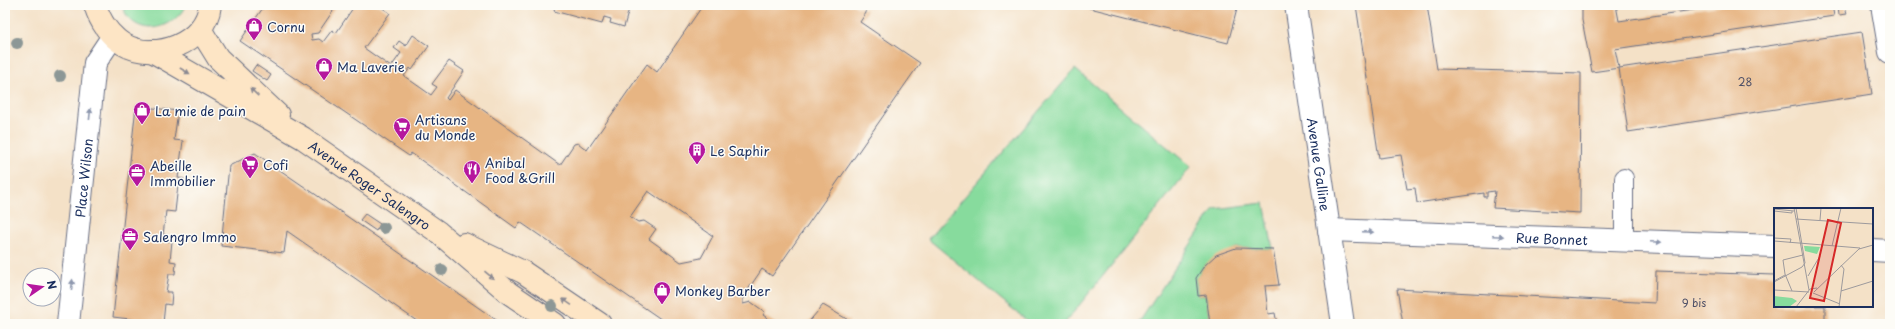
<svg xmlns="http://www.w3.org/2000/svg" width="1895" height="329" viewBox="0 0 1895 329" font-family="'Playpen Sans',sans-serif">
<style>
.green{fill:#87db9d;stroke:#51857e}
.building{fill:#e7b583;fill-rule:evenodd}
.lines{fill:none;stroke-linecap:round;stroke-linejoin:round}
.lane-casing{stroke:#676d83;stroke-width:20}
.street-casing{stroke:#676d83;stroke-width:24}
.secondary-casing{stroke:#676d83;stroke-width:24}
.lane{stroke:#fff;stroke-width:18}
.street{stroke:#fff;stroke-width:22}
.secondary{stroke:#fde5c5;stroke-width:22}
.tree{fill:#8c9796}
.oneway{fill:#8c8a92}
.oneway2{fill:#8d97ae}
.labels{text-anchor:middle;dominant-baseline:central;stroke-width:3;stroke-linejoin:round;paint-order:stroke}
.number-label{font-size:11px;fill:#4e5067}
.poi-label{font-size:13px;fill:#1b2f5e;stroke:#fdfcf7;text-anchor:start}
.street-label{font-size:13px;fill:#1b2f5e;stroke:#fdfcf7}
.inset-road{fill:none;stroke:#9d9a9d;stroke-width:1}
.view{fill:#d62828;fill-opacity:0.15;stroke:#d62828;stroke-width:2}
.inset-edge{fill:none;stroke:#1b2f5e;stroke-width:2}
</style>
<rect width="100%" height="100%" fill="#fdfcf7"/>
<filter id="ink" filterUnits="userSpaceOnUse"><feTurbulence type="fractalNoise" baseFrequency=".025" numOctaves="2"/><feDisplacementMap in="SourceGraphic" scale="8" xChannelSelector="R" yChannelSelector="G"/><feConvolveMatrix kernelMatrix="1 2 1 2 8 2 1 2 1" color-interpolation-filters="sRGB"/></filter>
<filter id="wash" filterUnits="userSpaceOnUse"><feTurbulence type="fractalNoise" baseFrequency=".012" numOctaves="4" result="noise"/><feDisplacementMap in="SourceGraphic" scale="16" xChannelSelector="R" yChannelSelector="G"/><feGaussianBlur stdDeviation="0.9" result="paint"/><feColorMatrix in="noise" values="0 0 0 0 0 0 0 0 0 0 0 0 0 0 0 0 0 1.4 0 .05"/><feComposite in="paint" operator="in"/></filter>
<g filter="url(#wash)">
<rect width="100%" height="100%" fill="#f4e1c7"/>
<g class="green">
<path d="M122 5H186C172 33 132 38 122 5Z"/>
<path d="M1075 69 1191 167 1064 324H1031L928 239Z"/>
<path d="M1264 203 1273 249 1236 248 1204 266 1196 278 1198 296 1206 295 1210 323 1138 324 1214 209Z"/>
</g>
<g id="blocks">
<g class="building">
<path d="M265 5H337L318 33 311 34 312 40 319 39 323 42 332 30 336 33 355 5H378L390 13 364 48 391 67 401 53 394 48 399 41 406 46 413 35 429 46 412 70 410 68 404 76 431 95 437 87 432 84 449 61 464 71 446 98 448 100 455 90 560 165 574 144 578 143 587 150 647 64 657 72 703 5H855L854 6 866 10V13L860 22 920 63 772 276 762 269 743 297V304L751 302 765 312 763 315 776 324H668L520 222 516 228 411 153 409 156 240 41ZM648 191 713 236 701 258 681 262 649 239 656 229 644 221 638 222 630 217Z"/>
<path d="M555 5H630L624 27 610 23 611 19 604 17 602 24 554 11Z"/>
<path d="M1078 5H1221L1237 9 1228 43Z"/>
<path d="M1356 5H1427L1437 69 1581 73 1580 213 1493 208 1495 191 1487 192V197H1484V193L1417 203 1415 188 1407 189 1401 155 1379 158Z"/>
<path d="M1582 5H1616L1619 21 1726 5H1832L1834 16 1615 49 1619 68 1592 72 1582 20Z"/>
<path d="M1838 5H1845L1847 14 1839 15Z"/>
<path d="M1862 32 1872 94 1628 132 1619 68Z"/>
<path d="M256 65 271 75 267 81 252 71Z"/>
<path d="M136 106 178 111 174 140 183 141 178 178 184 179 183 185H178L175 212 166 211 163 235H167L166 241H172L170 261 176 262 175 274H169L166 292H172L171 305 165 304 163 323 113 317Z"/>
<path d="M255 153 312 192 502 324H421L287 231 284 253 221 246 229 166Z"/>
<path d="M365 214 380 224 376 231 360 220Z"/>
<path d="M1236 248 1273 249 1279 285 1265 286 1268 314 1275 313 1277 324H1210L1206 295 1198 296 1196 278 1204 266 1216 255Z"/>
<path d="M1656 271 1775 275V306H1825V324H1403L1397 289 1655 303Z"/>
<path d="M823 305 850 321 847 324H807Z"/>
</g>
</g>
</g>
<g filter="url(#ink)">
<use href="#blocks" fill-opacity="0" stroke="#676d83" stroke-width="1"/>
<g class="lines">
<g class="lane-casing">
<path id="lane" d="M1624 241V178"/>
</g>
<g class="street-casing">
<g id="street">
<path id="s1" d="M1296 5 1343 324"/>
<path d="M1882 5 1890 52"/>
<path id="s2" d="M1329 230 1775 246"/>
<path d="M1872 250 1890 251"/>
<path id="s3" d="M68 324 95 63 113 36"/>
</g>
</g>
<g class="secondary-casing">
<g id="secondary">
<path d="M95 5C100 21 109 35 123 44 155 63 206 43 210 5"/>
<path d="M200 29 218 58 278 115"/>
<path id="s4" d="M152 51 303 138 438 232 509 293 555 324"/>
<path d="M464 244 523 272 600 324"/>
</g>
</g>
<use href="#lane" class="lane"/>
<use href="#street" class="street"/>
<use href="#secondary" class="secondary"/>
</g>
<g class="tree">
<circle cx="17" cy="43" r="6"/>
<circle cx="60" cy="76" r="6"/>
<circle cx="384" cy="228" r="6"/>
<circle cx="442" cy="270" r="6"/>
<circle cx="552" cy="306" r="6"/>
</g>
<defs><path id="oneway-solid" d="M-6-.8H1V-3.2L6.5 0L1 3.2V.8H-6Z"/></defs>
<g class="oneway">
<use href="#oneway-solid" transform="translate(185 71) rotate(30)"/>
<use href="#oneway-solid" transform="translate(254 92) rotate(-136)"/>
<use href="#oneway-solid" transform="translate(489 275) rotate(41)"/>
<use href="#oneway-solid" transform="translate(567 302) rotate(-146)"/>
</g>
<g class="oneway2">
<use href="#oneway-solid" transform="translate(90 114) rotate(-84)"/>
<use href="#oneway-solid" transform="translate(1368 232) rotate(2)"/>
<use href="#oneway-solid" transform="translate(1498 236) rotate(2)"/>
<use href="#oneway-solid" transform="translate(1656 242) rotate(2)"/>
<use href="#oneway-solid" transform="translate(72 285) rotate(-84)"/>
</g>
</g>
<defs>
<g id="shop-pin" transform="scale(0.9)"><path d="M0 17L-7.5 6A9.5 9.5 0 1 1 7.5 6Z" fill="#b5179e" stroke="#fdfcf7"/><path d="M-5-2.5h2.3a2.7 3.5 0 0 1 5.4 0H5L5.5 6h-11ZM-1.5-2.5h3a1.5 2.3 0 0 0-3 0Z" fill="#fff"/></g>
<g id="supermarket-pin" transform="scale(0.9)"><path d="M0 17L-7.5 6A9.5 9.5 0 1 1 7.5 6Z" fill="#b5179e" stroke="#fdfcf7"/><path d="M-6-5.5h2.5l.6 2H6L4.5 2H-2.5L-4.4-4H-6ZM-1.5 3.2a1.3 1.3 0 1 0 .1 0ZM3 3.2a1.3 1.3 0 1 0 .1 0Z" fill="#fff"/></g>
<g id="building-pin" transform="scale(0.9)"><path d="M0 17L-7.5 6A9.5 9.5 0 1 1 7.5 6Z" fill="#b5179e" stroke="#fdfcf7"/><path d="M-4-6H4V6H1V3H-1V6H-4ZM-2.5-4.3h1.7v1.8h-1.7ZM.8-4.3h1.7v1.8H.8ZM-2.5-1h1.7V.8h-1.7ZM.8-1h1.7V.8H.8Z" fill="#fff"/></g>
<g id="restaurant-pin" transform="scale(0.9)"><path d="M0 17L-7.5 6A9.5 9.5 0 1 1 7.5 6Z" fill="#b5179e" stroke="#fdfcf7"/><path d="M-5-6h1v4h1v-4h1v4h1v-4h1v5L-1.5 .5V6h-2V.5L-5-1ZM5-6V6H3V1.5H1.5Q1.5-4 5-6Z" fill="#fff"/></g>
<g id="office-pin" transform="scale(0.9)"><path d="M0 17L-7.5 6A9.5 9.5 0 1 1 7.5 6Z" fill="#b5179e" stroke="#fdfcf7"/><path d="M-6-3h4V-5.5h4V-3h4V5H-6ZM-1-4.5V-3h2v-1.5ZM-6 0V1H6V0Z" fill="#fff"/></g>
</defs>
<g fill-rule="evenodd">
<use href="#shop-pin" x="254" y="26"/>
<use href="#shop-pin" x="324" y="66"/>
<use href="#shop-pin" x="142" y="110"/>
<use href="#supermarket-pin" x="402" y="126"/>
<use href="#building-pin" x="697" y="150"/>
<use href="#supermarket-pin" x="250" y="164"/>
<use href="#restaurant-pin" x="472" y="169"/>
<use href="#office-pin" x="137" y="172"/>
<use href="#office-pin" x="130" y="236"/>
<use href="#shop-pin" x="662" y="290"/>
</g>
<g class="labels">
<g class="number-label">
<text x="1745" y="81">28</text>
<text x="1694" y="302">9 bis</text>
</g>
<g class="poi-label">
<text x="267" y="26">Cornu</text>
<text x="337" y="66">Ma Laverie</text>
<text x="155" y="110">La mie de pain</text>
<text x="415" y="119">Artisans<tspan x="415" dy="15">du Monde</tspan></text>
<text x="710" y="150">Le Saphir</text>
<text x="485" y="162">Anibal<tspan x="485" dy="15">Food &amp;Grill</tspan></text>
<text x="263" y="164">Cofi</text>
<text x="150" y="165">Abeille<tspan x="150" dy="15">Immobilier</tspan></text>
<text x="143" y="236">Salengro Immo</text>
<text x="675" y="290">Monkey Barber</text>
</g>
<g class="street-label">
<text stroke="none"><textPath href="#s1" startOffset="161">Avenue Galline</textPath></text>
<text stroke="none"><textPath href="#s3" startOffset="147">Place Wilson</textPath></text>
<text stroke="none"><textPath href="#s4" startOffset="256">Avenue Roger Salengro</textPath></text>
<text stroke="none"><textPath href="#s2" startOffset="223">Rue Bonnet</textPath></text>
</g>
</g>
<g transform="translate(1774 208)">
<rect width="99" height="99" fill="#f4e1c7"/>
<path d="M30 38H32L46 39 43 46 31 43ZM0 88 18 90 23 93 15 99H0Z" fill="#87db9d"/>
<path class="inset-road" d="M20 0 35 82M0 1 20 3M0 3 18 5V3M22 11 99 16M46 12 47 0M0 30 17 31 16 35M0 33 86 40M58 38 67 0M85 41 99 37M34 68 46 48M0 73 11 67M0 74 28 59 31 55 22 0M0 82 35 84M18 83 11 66 9 52 29 47M67 83 99 73M40 84 86 40M39 85 66 96M22 99 36 81 43 80M65 99 70 61 67 57"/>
<path class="view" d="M54 12 67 15 50 93 36 90Z"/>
<rect width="99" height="99" class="inset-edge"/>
</g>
<rect width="1895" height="329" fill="none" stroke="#fdfcf7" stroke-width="20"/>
<g transform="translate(42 287) rotate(77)"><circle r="19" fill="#fdfcf7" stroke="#a3aaba"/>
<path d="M0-3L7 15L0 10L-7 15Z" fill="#b5179e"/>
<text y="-6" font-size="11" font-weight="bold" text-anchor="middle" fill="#1b2f5e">N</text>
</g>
</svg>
